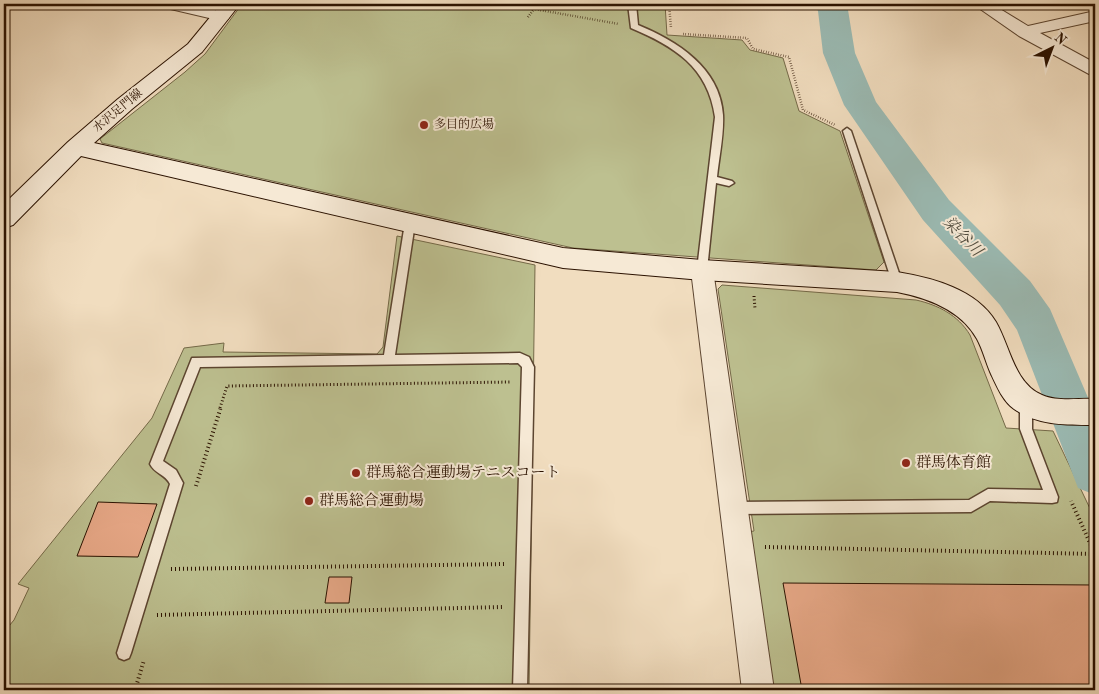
<svg xmlns="http://www.w3.org/2000/svg" width="1099" height="694" viewBox="0 0 1099 694" font-family="'Old Standard TT','Noto Serif JP',serif">
<style>
.green{fill:#bdc090;stroke:#746948}
.lines{fill:none;stroke-linecap:round;stroke-linejoin:round}
.river{fill:#9bbbb4;fill-rule:evenodd}
.building{fill:#e6a786;stroke:#2b1200}
.lane-casing{stroke:#5c4530;stroke-width:3}
.street-casing{stroke:#5c4530;stroke-width:2}
.secondary-casing{stroke:#2b1200;stroke-width:2}
.path-far2{stroke:#2b1200;stroke-width:2.5;stroke-dasharray:0.5 2;stroke-linecap:butt}
.path-far1{stroke:#2b1200;stroke-width:3;stroke-dasharray:1 2.5;stroke-linecap:butt}
.path{stroke:#2b1200;stroke-width:4;stroke-dasharray:1 3;stroke-linecap:butt}
.lane{fill:#f6e9d5;fill-rule:evenodd}
.street{fill:#f6e9d5;fill-rule:evenodd}
.secondary{fill:#f6e9d5;fill-rule:evenodd}
.poi-dot{fill:#8f2418;stroke:#f6e9d5;stroke-width:2}
.labels{text-anchor:middle;dominant-baseline:central;stroke-width:4;stroke-linejoin:round;paint-order:stroke}
.far-street-label{font-size:12px;fill:#2b1200;stroke:#f6e9d5}
.far-poi-label{font-size:12px;fill:#2b1200;stroke:#f6e9d5;text-anchor:start}
.poi-label{font-size:15px;fill:#2b1200;stroke:#f6e9d5;text-anchor:start}
.water-label{font-size:16px;font-style:italic;fill:#524d3f;stroke:#f6e9d5}
</style>
<rect width="100%" height="100%" fill="#f1ddbf"/>
<filter id="stains"><feTurbulence type="fractalNoise" baseFrequency=".004" numOctaves="4"/><feColorMatrix values="0 0 0 0 .2 0 0 0 0 .09 0 0 0 0 .02 0 0 0 .5 -.17"/></filter>
<radialGradient id="worn" r=".72"><stop offset=".6" stop-color="#630" stop-opacity="0"/><stop offset="1" stop-color="#630" stop-opacity=".3"/></radialGradient>
<g class="green">
<path d="M242 4H665L667 35 742 40 750 50 783 58 799 111 840 131 884 262 876 270 573 248 102 143 100 139 185 72 205 54Z"/>
<path d="M397 236 535 265 529 690H4V632L14 620 29 588 18 584 152 418 184 348 224 343 223 352 377 354 383 347Z"/>
<path d="M722 285 916 300C938 305 958 315 970 335L1006 428 1053 431 1095 519V690H772L748 532 754 531 718 289Z"/>
</g>
<g class="lines">
<path class="river" d="M814 4H843L848 10 855 53 876 102 949 200 1030 281 1050 309 1095 414V495L1078 488 1017 330 1000 305 923 220 844 105 823 53 818 11Z"/>
</g>
<g class="building">
<path d="M98 502 157 504 138 557 77 556Z"/>
<path d="M329 577H352L349 603H325Z"/>
<path d="M783 583 1095 585V690H802Z"/>
</g>
<g class="lines">
<g class="lane-casing">
<g id="lane">
<path d="M628 4H636L638 25C677 41 720 68 723 115 724 135 719 157 717 177L732 181 734 183 729 186 716 183 707 270 702 274 697 270 715 117C708 67 674 46 631 28Z"/>
<path d="M847 128 851 131 902 282 897 286 892 282 843 131Z"/>
<path d="M410 219 415 223 395 355 520 353 529 357 534 367 527 690H513L522 367 518 363 200 367 163 461 176 470 183 483 131 653 129 658 124 660 119 658 117 653 170 484C166 475 154 473 150 464L192 358 384 355 405 223Z"/>
<path d="M1026 397 1030 398 1032 402V429L1058 497 1057 502 1052 503 990 501 971 512 734 514 729 513 728 508 729 503 734 502 969 500 988 489 1043 490 1020 429V402L1022 398Z"/>
</g>
</g>
<g class="street-casing">
<g id="street">
<path d="M160 4H188L228 13 230 16 228 19 222 21 162 7Z"/>
<path d="M973 4H992L1028 26 1095 11V21L1040 33 1095 63V75L1089 74 1019 36Z"/>
<path d="M702 261 710 264 713 270 774 690H742L691 270 694 264Z"/>
</g>
</g>
<g class="secondary-casing">
<path id="secondary" d="M221 4H240L202 52 132 109 94 143 563 248 702 260 897 272C933 278 976 289 996 322 1010 346 1014 383 1042 395 1058 402 1079 398 1095 399V425C1067 425 1038 426 1014 409 1003 401 997 387 991 374 986 363 983 350 977 339 961 310 928 298 897 292L702 280 563 268 81 156 13 225 4 228V204L68 142 118 99 188 44Z"/>
</g>
<g class="path-far2">
<path d="M537 4 534 9 619 24"/>
<path d="M669 4 671 28"/>
<path d="M528 17 534 9"/>
<path d="M683 34 747 38 753 49 789 57 803 110 835 125"/>
</g>
<g class="path-far1">
<path d="M754 296 755 309"/>
<path d="M220 408 227 386 511 382"/>
</g>
<g class="path">
<path d="M196 486 221 407"/>
<path d="M765 547 1095 554 1071 501"/>
<path d="M171 569 506 564"/>
<path d="M157 615 503 607"/>
<path d="M135 690 144 660"/>
</g>
<use href="#lane" class="lane"/>
<use href="#street" class="street"/>
<use href="#secondary" class="secondary"/>
</g>
<g class="poi-dot">
<circle cx="424" cy="125" r="5"/>
<circle cx="906" cy="463" r="5"/>
<circle cx="356" cy="473" r="5"/>
<circle cx="309" cy="501" r="5"/>
</g>
<g class="labels">
<g class="far-street-label">
<text transform="translate(118 111) rotate(-40)">水沢足門線</text>
</g>
<g class="far-poi-label">
<text x="434" y="125">多目的広場</text>
</g>
<g class="poi-label">
<text x="916" y="463">群馬体育館</text>
<text x="366" y="473">群馬総合運動場テニスコート</text>
<text x="319" y="501">群馬総合運動場</text>
</g>
<g class="water-label">
<text transform="translate(962 237) rotate(46)">染谷川</text>
</g>
</g>
<rect width="1099" height="694" fill="none" stroke="#f1ddbf" stroke-width="20"/>
<rect x="5" y="5" width="1089" height="684" fill="none" stroke="#2b1200" stroke-width="2.5"/>
<rect x="10" y="10" width="1079" height="674" fill="none" stroke="#2b1200"/>
<g transform="translate(1052 48) rotate(42)" stroke="#f6e9d5" stroke-width="4" paint-order="stroke">
<path d="M0-4L9 19L0 12L-9 19Z" fill="#2b1200"/>
<text y="-8" font-size="14" font-weight="bold" text-anchor="middle" fill="#2b1200">N</text>
</g>
<rect width="100%" height="100%" filter="url(#stains)"/>
<rect width="100%" height="100%" fill="url(#worn)"/>
</svg>
